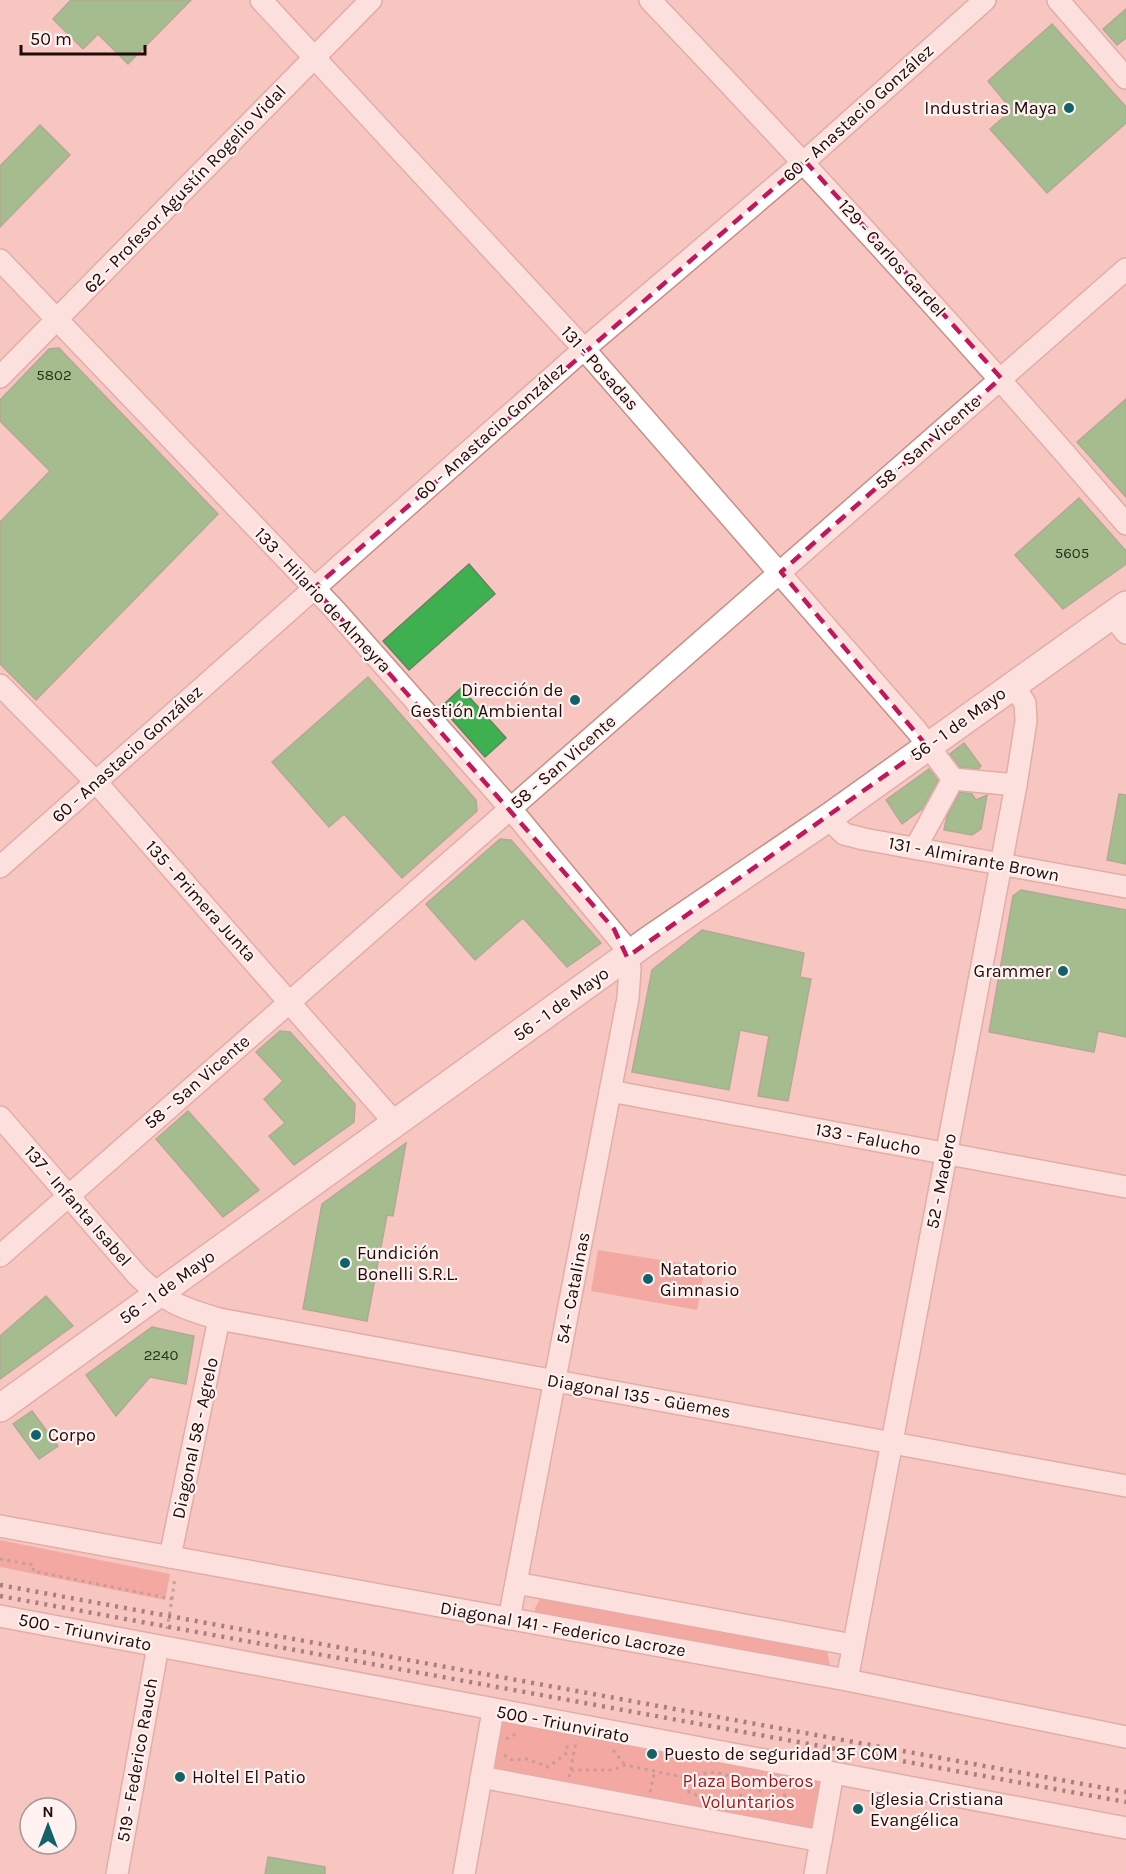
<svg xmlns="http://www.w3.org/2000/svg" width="1126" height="1874" viewBox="0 0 1126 1874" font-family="Karla,sans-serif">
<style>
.green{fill:#ee857b}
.building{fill:#3eb050;stroke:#5e8660;stroke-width:1.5}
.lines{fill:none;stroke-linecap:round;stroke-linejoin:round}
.minor-casing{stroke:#c88e88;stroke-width:24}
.major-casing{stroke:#c88e88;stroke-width:30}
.path{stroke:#8e6a67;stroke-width:3;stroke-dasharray:3 4.5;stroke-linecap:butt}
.minor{stroke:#fff;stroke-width:21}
.major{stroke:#fff;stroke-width:27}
.rail{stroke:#442a28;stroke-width:4.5;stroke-dasharray:3 6;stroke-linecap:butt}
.marked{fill:none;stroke:#c2185b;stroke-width:4.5;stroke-dasharray:12 8;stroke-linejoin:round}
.poi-dot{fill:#13626a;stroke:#fff2f0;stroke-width:2}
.labels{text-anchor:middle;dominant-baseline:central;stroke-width:4.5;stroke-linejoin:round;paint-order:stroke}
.number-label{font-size:15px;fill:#28341b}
.poi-label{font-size:18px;fill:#200b09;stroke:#fff2f0;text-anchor:start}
.street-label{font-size:18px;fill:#200b09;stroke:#fff2f0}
.park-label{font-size:18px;fill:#971b1d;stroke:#fff2f0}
</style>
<rect width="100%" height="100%" fill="#f8c6c1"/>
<g class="green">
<path d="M598 1250 705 1267 697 1310 591 1291Z"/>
<path d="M0 1540 170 1574 165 1600 0 1567Z"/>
<path d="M541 1597 827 1649 830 1667 536 1619 535 1608Z"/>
<path d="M507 1719 818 1778 821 1788 813 1826 809 1830 497 1772 494 1767 499 1727Z"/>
</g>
<g class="building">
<path d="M71 0H191L128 64 98 34 83 49 53 19Z"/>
<path d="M1126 9V38L1117 45 1103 29Z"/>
<path d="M1052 24 1126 107V123L1047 193 990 129 1012 110 988 81Z"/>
<path d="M40 125 70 155 0 227V166Z"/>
<path d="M59 348 218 514 36 700 0 664V522L50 471 0 421V400L49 349Z"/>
<path d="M1126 399V497L1077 442Z"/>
<path d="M1079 498 1126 551V564L1063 609 1015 555Z"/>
<path d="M469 564 495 594 409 670 383 641Z"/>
<path d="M368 677 476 800 477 811 402 878 344 814 329 827 272 762Z"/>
<path d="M461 688 506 738 485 757 441 707Z"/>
<path d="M964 743 981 766 978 769 960 767 950 754Z"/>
<path d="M929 769 938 780 922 809 902 824 886 800Z"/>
<path d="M960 792 972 794 976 800 987 795 981 829 972 835 944 830 947 816Z"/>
<path d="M1119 794 1126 795V864L1107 860Z"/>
<path d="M500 839 511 840 601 943 567 967 523 918 475 960 426 904Z"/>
<path d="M1021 890 1126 910V1037L1098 1031 1094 1052 989 1032 1013 896Z"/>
<path d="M702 930 804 953 800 977 811 979 788 1101 758 1096 769 1036 740 1030 729 1090 632 1072 652 970Z"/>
<path d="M280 1031 290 1032 355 1104 354 1122 294 1165 269 1136 285 1123 264 1099 283 1081 256 1052Z"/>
<path d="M188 1111 259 1190 223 1217 156 1139Z"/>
<path d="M406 1143 393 1216 387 1215 367 1321 303 1309 322 1204Z"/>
<path d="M46 1296 73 1326 0 1379V1336Z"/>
<path d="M152 1327 194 1336 186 1384 150 1377 116 1416 86 1375Z"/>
<path d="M32 1411 58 1446 39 1459 13 1424Z"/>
<path d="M268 1857 325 1867V1874H265Z"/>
</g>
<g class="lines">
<g class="minor-casing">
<g id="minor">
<path d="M261 0 584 349 917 731 953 779 916 847"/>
<path d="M650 0C813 171 972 345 1126 524"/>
<path d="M1058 0 1126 78"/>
<path d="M0 260 335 610 510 808 622 943 630 968 628 998 509 1619"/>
<path d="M0 377 371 0"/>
<path d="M1112 615 1126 633"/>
<path d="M0 685 96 782 395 1123"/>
<path d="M953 779 1016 785"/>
<path d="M828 818 844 834 864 839 1126 887"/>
<path d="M0 867 584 349 805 161 985 0"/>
<path d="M610 1091 1126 1187"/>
<path d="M0 1117 138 1276C164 1302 185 1309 219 1319L1126 1486"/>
<path d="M0 1256 1126 269"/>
<path d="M0 1526 847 1680 1126 1737"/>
<path d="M170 1557 219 1319"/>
<path d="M516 1583 853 1645"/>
<path d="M0 1616 1126 1828"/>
<path d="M847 1680 1016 785 1026 721 1025 703 1013 685"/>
<path d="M481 1777 821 1841"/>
<path d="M117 1874 158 1646"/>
<path d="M464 1874 493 1711"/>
<path d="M815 1874 833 1773"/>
</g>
</g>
<g class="major-casing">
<path id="major" d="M0 1408 649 940 828 818 1126 605"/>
</g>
<g class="path">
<path d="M0 1559 34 1565 33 1571 172 1599 167 1629"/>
<path d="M172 1599 175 1577"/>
<path d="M506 1739 518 1733"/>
<path d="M613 1750 625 1765"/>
<path d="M504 1755 512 1760 527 1759 548 1767 567 1753V1741"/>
<path d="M571 1770H612L625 1765 683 1777 715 1772 744 1780H763"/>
<path d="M569 1777 576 1742"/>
<path d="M683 1777 687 1791 696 1795 753 1807 769 1809 782 1803 786 1791 784 1786 778 1783"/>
<path d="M650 1792 655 1770"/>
<path d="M739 1804 744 1780"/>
<path d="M757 1807 762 1780"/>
</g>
<use href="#minor" class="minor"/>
<use href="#major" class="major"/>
<g class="rail">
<path d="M0 1585 1126 1792"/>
<path d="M0 1596 1126 1802"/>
</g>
</g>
<path d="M0 0H1126V1874H0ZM805 161 1001 378 781 572 927 746 627 957 614 929 314 588Z" fill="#f8c6c1" fill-opacity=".55" fill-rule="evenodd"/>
<path class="marked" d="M805 161 1001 378 781 572 927 746 627 957 614 929 314 588Z"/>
<g class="poi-dot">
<circle cx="1069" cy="108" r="6"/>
<circle cx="575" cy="700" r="6"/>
<circle cx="1063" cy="971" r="6"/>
<circle cx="345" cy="1263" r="6"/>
<circle cx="648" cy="1279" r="6"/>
<circle cx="36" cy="1435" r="6"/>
<circle cx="652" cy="1754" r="6"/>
<circle cx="180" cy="1777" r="6"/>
<circle cx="858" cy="1809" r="6"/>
</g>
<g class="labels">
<g class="number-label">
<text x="54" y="375">5802</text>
<text x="1072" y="553">5605</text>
<text x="161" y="1355">2240</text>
</g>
<g class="poi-label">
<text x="1057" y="108" text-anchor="end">Industrias Maya</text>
<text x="563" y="690" text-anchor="end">Dirección de<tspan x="563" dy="21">Gestión Ambiental</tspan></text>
<text x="1051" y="971" text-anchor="end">Grammer</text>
<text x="357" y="1253">Fundición<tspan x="357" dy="21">Bonelli S.R.L.</tspan></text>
<text x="660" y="1269">Natatorio<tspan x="660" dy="21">Gimnasio</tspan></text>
<text x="48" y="1435">Corpo</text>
<text x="664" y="1754">Puesto de seguridad 3F COM</text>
<text x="192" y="1777">Holtel El Patio</text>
<text x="870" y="1799">Iglesia Cristiana<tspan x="870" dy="21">Evangélica</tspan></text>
</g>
<g class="street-label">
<text transform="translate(858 113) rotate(-42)">60 - Anastacio González</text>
<text transform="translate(185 189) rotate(-46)">62 - Profesor Agustín Rogelio Vidal</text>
<text transform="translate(892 258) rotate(48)">129 - Carlos Gardel</text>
<text transform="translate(600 368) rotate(48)">131 - Posadas</text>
<text transform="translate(491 431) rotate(-42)">60 - Anastacio González</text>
<text transform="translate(928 442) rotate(-41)">58 - San Vicente</text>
<text transform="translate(323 600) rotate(47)">133 - Hilario de Almeyra</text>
<text transform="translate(958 724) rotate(-36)">56 - 1 de Mayo</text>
<text transform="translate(127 754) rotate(-42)">60 - Anastacio González</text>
<text transform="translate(563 762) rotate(-41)">58 - San Vicente</text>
<text transform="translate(974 859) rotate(11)">131 - Almirante Brown</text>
<text transform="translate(201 901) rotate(48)">135 - Primera Junta</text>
<text transform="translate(561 1004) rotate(-36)">56 - 1 de Mayo</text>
<text transform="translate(197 1082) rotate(-41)">58 - San Vicente</text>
<text transform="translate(868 1139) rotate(11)">133 - Falucho</text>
<text transform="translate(941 1181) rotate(-79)">52 - Madero</text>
<text transform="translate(78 1206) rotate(49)">137 - Infanta Isabel</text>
<text transform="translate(167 1287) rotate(-36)">56 - 1 de Mayo</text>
<text transform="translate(573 1288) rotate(-79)">54 - Catalinas</text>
<text transform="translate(639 1396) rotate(10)">Diagonal 135 - Güemes</text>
<text transform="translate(195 1438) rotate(-78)">Diagonal 58 - Agrelo</text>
<text transform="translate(563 1629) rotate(10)">Diagonal 141 - Federico Lacroze</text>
<text transform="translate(85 1632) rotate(11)">500 - Triunvirato</text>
<text transform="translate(563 1724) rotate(11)">500 - Triunvirato</text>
<text transform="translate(137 1760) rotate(-80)">519 - Federico Rauch</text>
</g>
<g class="park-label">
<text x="748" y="1781">Plaza Bomberos<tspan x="748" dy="21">Voluntarios</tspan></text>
</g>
</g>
<g transform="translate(48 1826)"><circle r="28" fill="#fff2f0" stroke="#a69694" stroke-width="1.5"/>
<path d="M0-4.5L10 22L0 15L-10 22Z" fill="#13626a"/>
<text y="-9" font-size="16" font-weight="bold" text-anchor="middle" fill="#200b09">N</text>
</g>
<path d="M21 45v9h124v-9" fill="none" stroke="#200b09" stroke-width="3"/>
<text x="30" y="45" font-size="18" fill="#200b09" stroke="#fff2f0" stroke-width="4.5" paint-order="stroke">50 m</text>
</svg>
